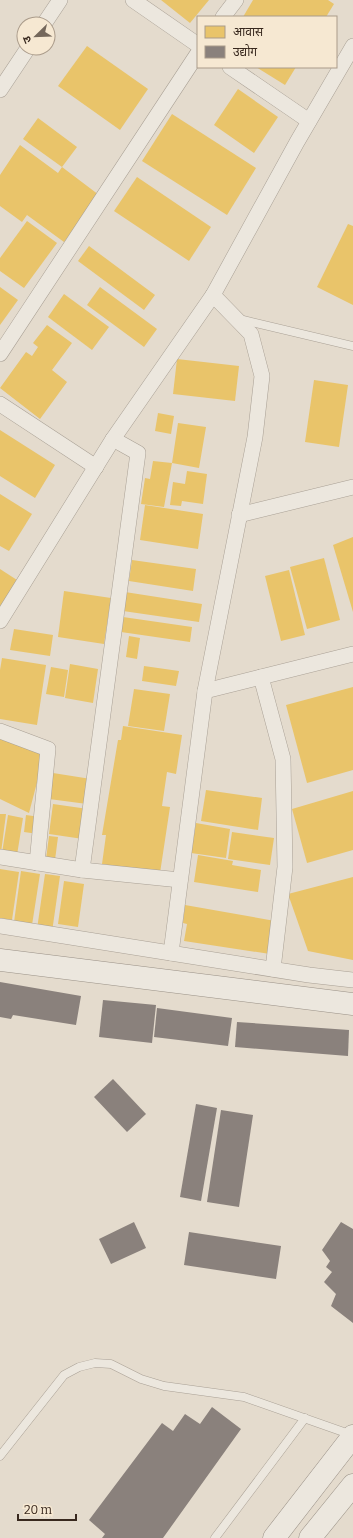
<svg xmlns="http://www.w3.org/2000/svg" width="353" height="1538" viewBox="0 0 353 1538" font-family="Bitter,'Noto Sans Devanagari',serif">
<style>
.homes{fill:#e9c46a}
.industry{fill:#8a817c}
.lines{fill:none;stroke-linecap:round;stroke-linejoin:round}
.lane-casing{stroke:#a9a095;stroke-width:9}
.street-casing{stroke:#a9a095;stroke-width:16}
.secondary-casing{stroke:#999086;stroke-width:23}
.lane{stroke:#ece7de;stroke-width:8}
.street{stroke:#ece7de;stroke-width:15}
.secondary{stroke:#ece7de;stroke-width:22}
</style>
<rect width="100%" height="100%" fill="#e4dbcd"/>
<g class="homes">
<path d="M161 0H209L190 23Z"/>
<path d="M253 0H328L334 4 326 17H243Z"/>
<path d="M87 46 148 89 120 130 58 86Z"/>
<path d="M256 67H296L285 85Z"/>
<path d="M238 89 278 117 254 153 214 125Z"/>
<path d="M172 114 256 168 227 215 142 161Z"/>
<path d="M38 118 77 147 62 167 23 139Z"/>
<path d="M20 145 58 173 62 167 99 195 64 242 27 215 22 222 0 206V175Z"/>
<path d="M137 177 211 227 189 261 114 211Z"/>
<path d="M27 221 57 243 24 288 0 271V258Z"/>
<path d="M348 224 353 226V305L317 287Z"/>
<path d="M89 246 155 295 144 310 78 261Z"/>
<path d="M0 287 18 300 0 325Z"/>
<path d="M100 287 157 329 144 347 87 305Z"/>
<path d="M64 294 109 327 92 350 48 317Z"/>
<path d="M47 325 72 343 52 370 67 382 40 419 0 388 26 352 32 356 38 347 33 343Z"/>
<path d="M177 359 239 366 235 401 173 394Z"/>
<path d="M314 380 348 385 339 447 305 442Z"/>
<path d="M158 413 174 416 171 434 155 431Z"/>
<path d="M178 423 206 427 199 468 172 463 164 507 141 504 145 478 150 479 153 461 172 463Z"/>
<path d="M0 430 55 465 35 498 0 476Z"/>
<path d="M187 471 207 474 203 504 182 501 181 506 170 505 173 482 185 484Z"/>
<path d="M0 494 32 514 9 551 0 546Z"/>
<path d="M145 505 203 514 198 549 140 540Z"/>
<path d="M353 537V612L333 545Z"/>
<path d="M324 558 340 620 307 629 290 567Z"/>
<path d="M132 560 196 569 193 591 129 581Z"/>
<path d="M0 569 17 580 0 608Z"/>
<path d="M289 570 305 635 281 641 265 576Z"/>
<path d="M64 591 111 598 104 644 58 637Z"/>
<path d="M125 592 202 604 199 622 123 611Z"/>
<path d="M123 617 192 627 190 642 121 632Z"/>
<path d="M14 629 53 635 50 656 10 650Z"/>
<path d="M129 636 140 638 137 659 126 657Z"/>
<path d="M2 658 46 665 37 725 0 719V670Z"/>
<path d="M70 664 98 669 93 703 65 698Z"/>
<path d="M144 666 179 671 176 686 142 681Z"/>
<path d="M51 667 68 670 64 697 46 694Z"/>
<path d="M353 687V770L307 783 286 705Z"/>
<path d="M134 689 170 694 164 731 128 726Z"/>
<path d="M123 726 182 735 176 774 167 772 162 806 170 807 160 873 102 864 106 835H102L118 740H121Z"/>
<path d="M0 739 45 752 29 813 0 799Z"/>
<path d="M53 773 91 779 87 804 49 799Z"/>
<path d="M206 790 262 798 258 830 201 821Z"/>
<path d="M353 791V850L307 863 292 809Z"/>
<path d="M53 804 88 809 83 839 49 834Z"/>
<path d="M0 814H6L1 853H0Z"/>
<path d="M8 815 23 818 17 855 2 853Z"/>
<path d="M26 815 40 817 38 834 24 832Z"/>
<path d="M196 823 230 829 226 858 191 853Z"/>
<path d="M232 832 274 838 270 865 228 859Z"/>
<path d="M49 836 58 837 55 860 46 859Z"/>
<path d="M198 855 233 861 232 865 261 870 258 892 194 882Z"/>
<path d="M0 869 19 872 12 920 0 918Z"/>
<path d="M21 871 40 874 32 925 14 922Z"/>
<path d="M45 874 60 876 52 932 37 929Z"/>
<path d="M353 877V960L308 951 288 894Z"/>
<path d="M64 881 84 884 78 927 58 924Z"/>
<path d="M185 905 275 921 270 954 184 941 187 924 183 923Z"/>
</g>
<g class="industry">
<path d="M0 982 81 996 76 1025 13 1015 11 1019 0 1017Z"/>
<path d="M103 1000 156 1005 152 1043 99 1037Z"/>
<path d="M157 1008 232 1018 228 1046 154 1037Z"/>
<path d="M237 1022 349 1030 348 1056 235 1047Z"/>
<path d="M113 1079 146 1114 127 1132 94 1097Z"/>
<path d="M196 1104 217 1108 201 1201 180 1197Z"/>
<path d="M221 1110 253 1115 239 1207 207 1202Z"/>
<path d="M134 1222 146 1248 111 1264 99 1239Z"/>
<path d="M341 1222 353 1229V1323L331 1306 336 1294 324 1282 332 1272 326 1267 330 1261 322 1250Z"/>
<path d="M189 1232 281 1246 276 1279 184 1265Z"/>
<path d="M212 1407 241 1429 163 1538H102L105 1534 89 1520 162 1423 173 1431 185 1414 200 1424Z"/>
</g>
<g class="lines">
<g class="lane-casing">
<g id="lane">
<path d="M239 319 353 346"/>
<path d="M0 1456 64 1375 79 1367 95 1363 111 1364 141 1379 164 1386 244 1397 352 1435"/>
<path d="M215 1538 305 1418"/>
</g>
</g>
<g class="street-casing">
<g id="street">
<path d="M133 0 198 45"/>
<path d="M223 17 236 0"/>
<path d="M44 24 60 0"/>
<path d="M230 67 309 121"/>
<path d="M0 90 28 48"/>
<path d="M0 354 198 53"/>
<path d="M0 404 96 467"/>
<path d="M239 515 353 487"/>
<path d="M0 621 113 439 213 295 297 142 353 46"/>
<path d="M261 677 283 759 285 867 273 969"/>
<path d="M205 691 353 654"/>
<path d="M0 731 48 749 37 863"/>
<path d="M0 857 82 870 180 880"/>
<path d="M82 870 138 453 113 439"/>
<path d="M0 926 309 975 353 980"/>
<path d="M171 953 205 691 255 437 262 376 251 334 213 295"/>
</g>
</g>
<g class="secondary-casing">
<g id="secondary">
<path d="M0 960 353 1004"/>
<path d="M274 1538 353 1436"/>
<path d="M310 1538 353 1485"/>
</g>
</g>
<use href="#lane" class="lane"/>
<use href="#street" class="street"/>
<use href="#secondary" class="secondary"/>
</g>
<rect x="197" y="16" width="140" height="52" fill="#f6e8d2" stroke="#aa9b8a"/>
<rect x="205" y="26" width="20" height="12" fill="#e9c46a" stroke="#aa9b8a"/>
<text x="233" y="36" font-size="12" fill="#38281e">आवास</text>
<rect x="205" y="46" width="20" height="12" fill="#8a817c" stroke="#aa9b8a"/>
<text x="233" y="56" font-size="12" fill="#38281e">उद्योग</text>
<g transform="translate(36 36) rotate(247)"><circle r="19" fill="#f6e8d2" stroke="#aa9b8a"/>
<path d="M0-3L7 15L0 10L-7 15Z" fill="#74675b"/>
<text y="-6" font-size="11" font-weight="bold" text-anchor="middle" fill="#38281e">उ</text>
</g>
<path d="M18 1514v6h58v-6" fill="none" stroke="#38281e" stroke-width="2"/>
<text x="24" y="1514" font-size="12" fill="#38281e" stroke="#f6e8d2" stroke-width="3" paint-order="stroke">20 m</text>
</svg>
